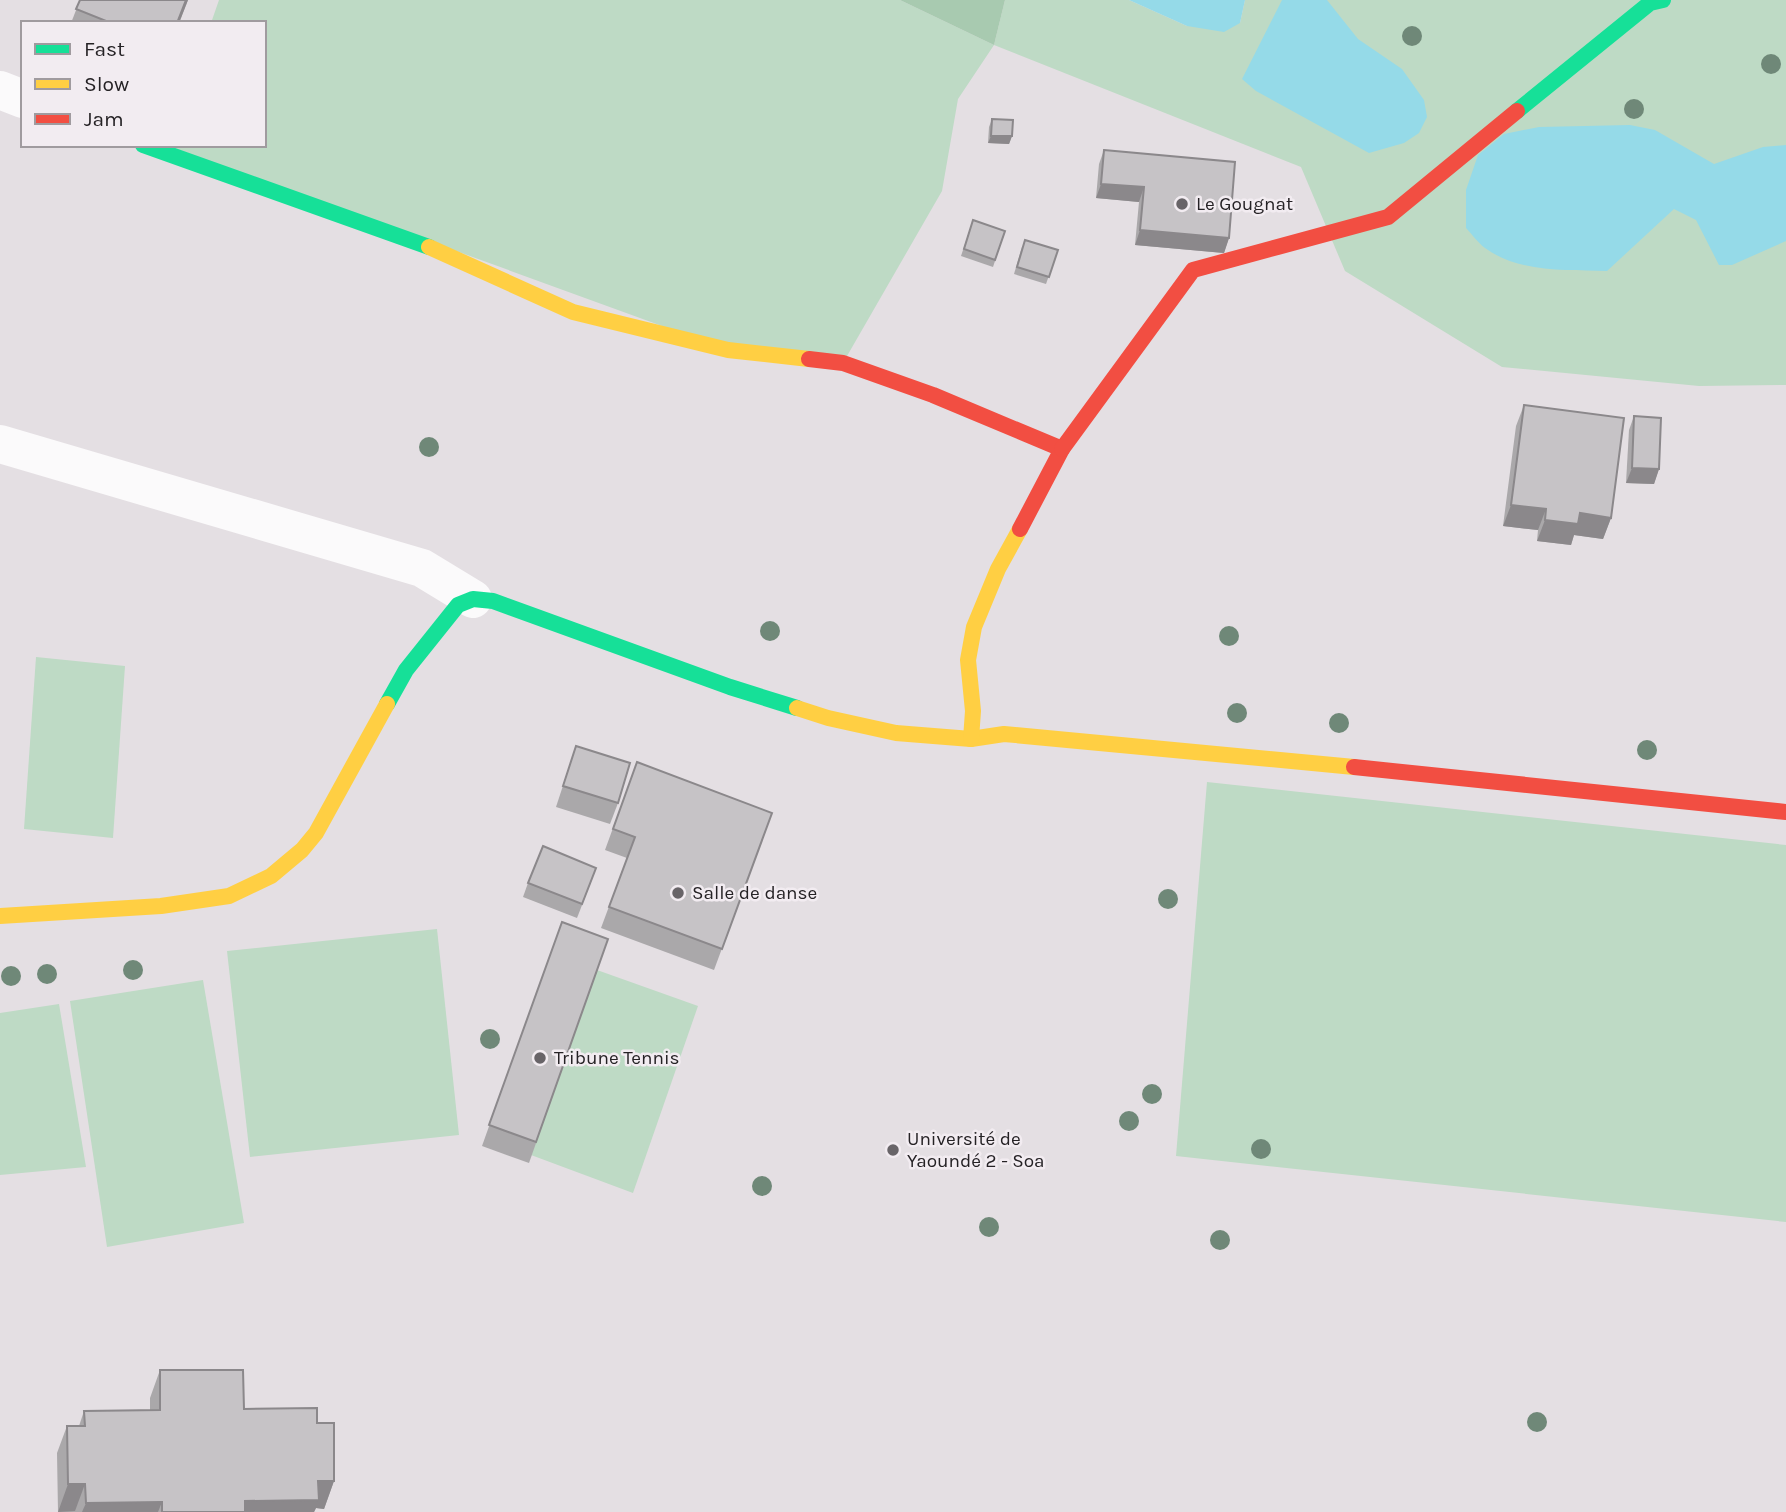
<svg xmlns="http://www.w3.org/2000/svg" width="1786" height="1512" viewBox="0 0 1786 1512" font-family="Karla,sans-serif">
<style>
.green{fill:#bedac5}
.forest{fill:#a8cab0}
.water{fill:#95dae8}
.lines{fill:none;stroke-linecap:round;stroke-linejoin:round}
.street{stroke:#fbfafb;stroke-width:38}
.fast{stroke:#16e098;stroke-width:16}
.slow{stroke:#ffcf43;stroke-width:16}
.jam{stroke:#f24e42;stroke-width:16}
.tree{fill:#6f8878}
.wall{fill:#aaa8aa}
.shaded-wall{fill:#8b888b}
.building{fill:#c6c3c6;stroke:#8b888b;stroke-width:2}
.poi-dot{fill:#686468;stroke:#f2ecf1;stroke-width:2.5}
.labels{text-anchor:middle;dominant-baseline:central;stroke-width:5;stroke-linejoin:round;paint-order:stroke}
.poi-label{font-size:19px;fill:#252225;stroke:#f2ecf1;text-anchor:start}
</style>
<rect width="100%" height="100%" fill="#e4dfe3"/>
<g class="green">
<path d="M219 0H900L994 45 1005 0H1129L1187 26 1240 23 1245 0H1786V385L1699 386 1502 367 1345 271 1301 167 994 45 958 99 942 191 843 363 728 350 165 145H264V23H211Z"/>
<path d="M36 657 125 666 113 838 24 829Z"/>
<path d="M1207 782 1786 845V1222L1176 1156Z"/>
<path d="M437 929 459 1135 250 1157 227 951Z"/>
<path d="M597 970 698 1006 633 1193 531 1155Z"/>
<path d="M203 980 244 1223 107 1247 70 1001Z"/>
<path d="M59 1004 86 1167 0 1175V1013Z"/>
</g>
<path class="forest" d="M900 0H1005L994 45Z"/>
<g class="water">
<path d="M1129 0H1245L1240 23 1224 32 1187 26Z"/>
<path d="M1282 0H1327L1358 39 1402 69 1424 100 1427 117 1419 133 1404 143 1369 153 1256 91 1242 79Z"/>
<path d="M1630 125 1655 130 1714 164 1763 147 1786 145V241L1732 265H1719L1696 220 1674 209 1607 271C1567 270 1519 273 1485 248 1478 243 1472 234 1466 228V190L1478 155 1504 134 1539 127Z"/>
</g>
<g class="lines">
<g class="street">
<path d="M0 90 23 99"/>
<path d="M0 444 422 568 473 599"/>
</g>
<g class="fast">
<path d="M1517 111 1650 3 1663 0"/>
<path d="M143 145 429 247"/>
<path d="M387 704 406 670 458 605 473 599 493 601 730 687 797 708"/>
</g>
<g class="slow">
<path d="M429 247 573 312 728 350 809 359"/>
<path d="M797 708 828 718 896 733 971 739 1004 734 1354 767"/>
<path d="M971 739 973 711 968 660 974 627 998 569 1020 529"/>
<path d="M0 916 161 906 229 896 271 876 302 850 316 833 387 704"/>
</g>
<g class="jam">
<path d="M809 359 843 363 933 395 1062 449 1020 529"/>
<path d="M1062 449 1193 270 1388 217 1517 111"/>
<path d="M1354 767 1786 812"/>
</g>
</g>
<g class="tree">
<circle cx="1412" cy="36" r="10"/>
<circle cx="1771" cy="64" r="10"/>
<circle cx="1634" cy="109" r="10"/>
<circle cx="429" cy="447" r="10"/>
<circle cx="770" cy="631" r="10"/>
<circle cx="1229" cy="636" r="10"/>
<circle cx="1237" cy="713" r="10"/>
<circle cx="1339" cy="723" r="10"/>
<circle cx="1647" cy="750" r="10"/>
<circle cx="1168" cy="899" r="10"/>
<circle cx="133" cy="970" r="10"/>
<circle cx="47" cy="974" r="10"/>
<circle cx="11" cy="976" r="10"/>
<circle cx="490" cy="1039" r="10"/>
<circle cx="1152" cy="1094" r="10"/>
<circle cx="1129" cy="1121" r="10"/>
<circle cx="1261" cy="1149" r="10"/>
<circle cx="762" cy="1186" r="10"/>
<circle cx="989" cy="1227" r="10"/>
<circle cx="1220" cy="1240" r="10"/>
<circle cx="1537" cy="1422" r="10"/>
</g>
<g class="wall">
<path d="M80 0H188L179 23H71Z"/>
<path d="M992 119 1012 136 1009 144 988 143 989 127Z"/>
<path d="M1104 150 1229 238 1224 253 1135 245 1139 202 1096 198 1099 164Z"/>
<path d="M973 220 1005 231 993 267 961 256Z"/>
<path d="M1022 247 1058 250 1046 284 1014 274Z"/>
<path d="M1524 405 1611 518 1603 539 1574 535 1571 545 1537 541 1538 530 1503 526 1516 426Z"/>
<path d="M1634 416 1659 469 1654 484 1626 483 1629 430Z"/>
<path d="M576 746 618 803 610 824 556 807Z"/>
<path d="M637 762 772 813 714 970 601 928 627 858 605 850Z"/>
<path d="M591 882 577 918 523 897 528 883Z"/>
<path d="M562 922 608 939 529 1163 482 1146Z"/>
<path d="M160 1370 244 1409 317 1423 334 1481 324 1509 316 1508 314 1512H58L57 1453 67 1426H79L84 1411 150 1410V1398Z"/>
</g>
<g class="shaded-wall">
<path d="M186 0H188L179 23H177Z"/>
<path d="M991 136H1012L1009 144 988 143Z"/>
<path d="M1101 184 1144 187 1139 202 1096 198Z"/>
<path d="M1140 230 1229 238 1224 253 1135 245Z"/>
<path d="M1632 468 1659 469 1654 484 1626 483Z"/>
<path d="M1511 505 1546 509 1538 530 1503 526Z"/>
<path d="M1580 513 1611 518 1603 539 1574 535 1571 545 1537 541 1545 520Z"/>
<path d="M318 1481H334L324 1509 316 1508 314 1512H241L245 1501Z"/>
<path d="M68 1484H85L75 1511 58 1512Z"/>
<path d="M162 1502 158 1512H82L86 1503Z"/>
</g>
<g class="building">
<path d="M80 0H186L177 23H111L76 9Z"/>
<path d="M992 119 1013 120 1012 136H991Z"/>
<path d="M1104 150 1235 162 1229 238 1140 230 1144 187 1101 184Z"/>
<path d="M973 220 1005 231 995 260 964 249Z"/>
<path d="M1025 240 1058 250 1049 277 1017 267Z"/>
<path d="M1524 405 1624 418 1611 518 1580 513 1578 524 1545 520 1546 509 1511 505Z"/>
<path d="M1634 416 1661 418 1659 469 1632 468Z"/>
<path d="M576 746 630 763 618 803 563 786Z"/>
<path d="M637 762 772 813 722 949 609 907 635 837 613 829Z"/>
<path d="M543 846 596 868 582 904 528 883Z"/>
<path d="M562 922 608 939 536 1142 489 1125Z"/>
<path d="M160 1370H243L244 1409 317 1408V1423H334V1481H318L319 1500 245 1501V1512H162V1502L86 1503 85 1484H68L67 1426H85L84 1411 160 1410Z"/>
</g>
<g class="poi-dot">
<circle cx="1182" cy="204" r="7"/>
<circle cx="678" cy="893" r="7"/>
<circle cx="540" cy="1058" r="7"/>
<circle cx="893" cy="1150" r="7"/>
</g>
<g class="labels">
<g class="poi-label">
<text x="1196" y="204">Le Gougnat</text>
<text x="692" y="893">Salle de danse</text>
<text x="554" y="1058">Tribune Tennis</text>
<text x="907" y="1139">Université de<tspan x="907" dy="22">Yaoundé 2 - Soa</tspan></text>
</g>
</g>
<rect x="21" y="21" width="245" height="126" fill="#f2ecf1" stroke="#a09b9f" stroke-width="2"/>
<rect x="35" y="44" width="35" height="10" fill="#16e098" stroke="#a09b9f" stroke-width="2"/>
<text x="84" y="56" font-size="21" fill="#252225">Fast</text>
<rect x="35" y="79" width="35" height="10" fill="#ffcf43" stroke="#a09b9f" stroke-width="2"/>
<text x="84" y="91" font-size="21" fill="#252225">Slow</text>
<rect x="35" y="114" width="35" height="10" fill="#f24e42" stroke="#a09b9f" stroke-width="2"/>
<text x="84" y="126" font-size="21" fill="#252225">Jam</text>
</svg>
